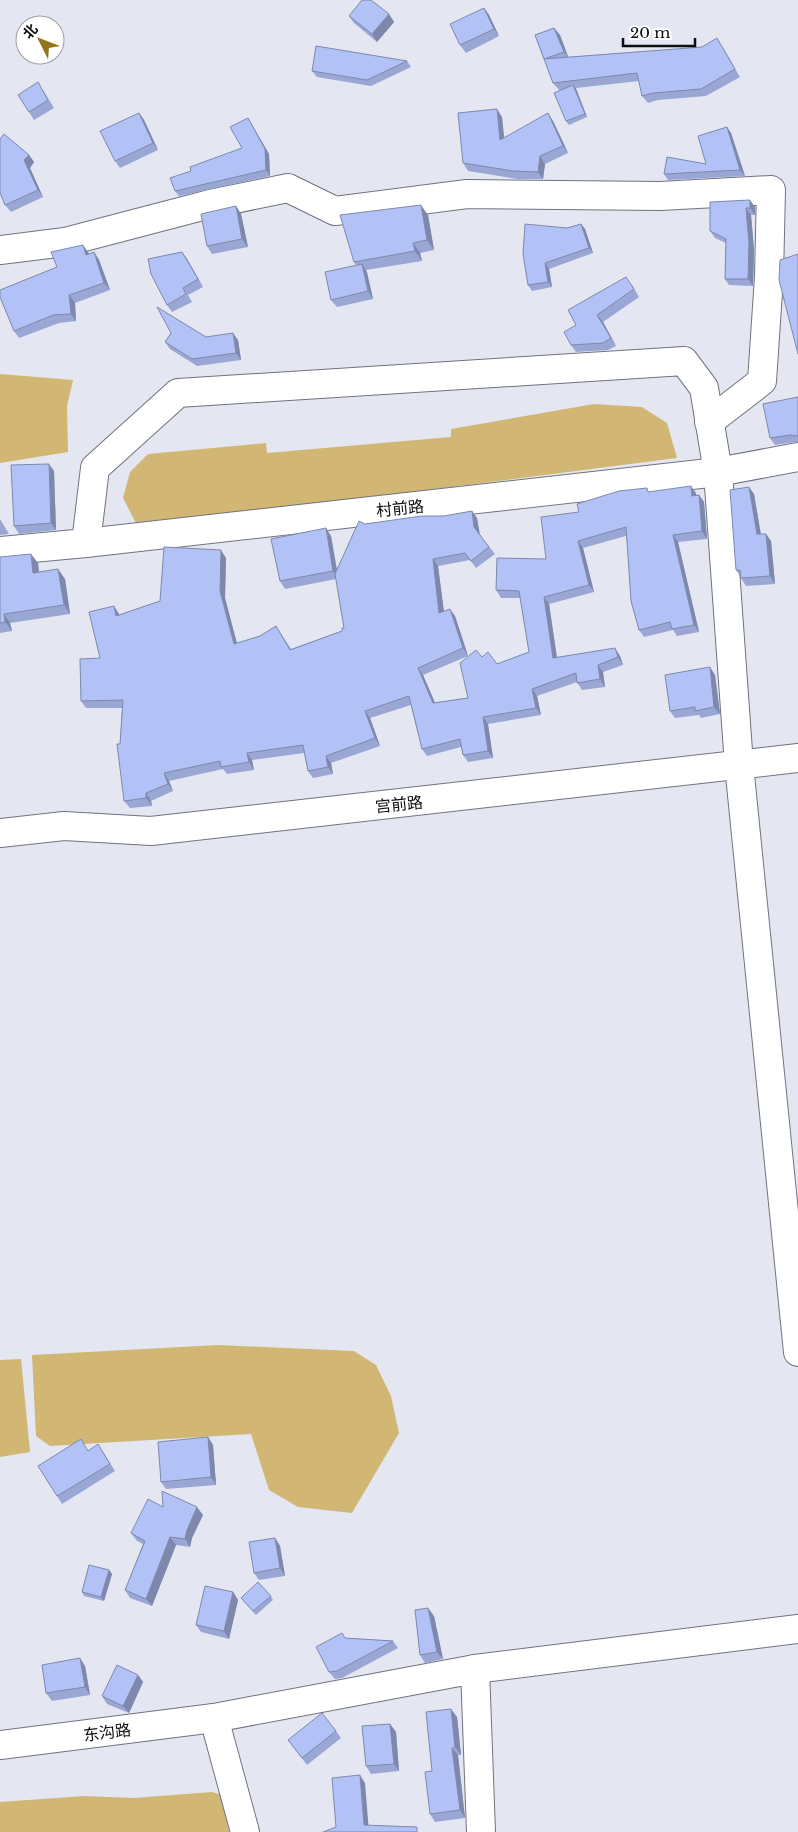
<svg xmlns="http://www.w3.org/2000/svg" width="798" height="1832" viewBox="0 0 798 1832" font-family="'Libre Baskerville','Noto Sans SC',serif">
<style>
.water{fill:#d1b773}
.lines{fill:none;stroke-linecap:round;stroke-linejoin:round}
.minor-casing{stroke:#70737c;stroke-width:30}
.minor{stroke:#fff;stroke-width:28}
.wall{fill:#9aa7d4}
.shaded-wall{fill:#7d88ac}
.building{fill:#b3c2f6;stroke:#7d88ac}
.labels{text-anchor:middle;dominant-baseline:central;stroke-width:4.5;stroke-linejoin:round;paint-order:stroke}
.street-label{font-size:16px;fill:#0d0e11;stroke:#fff}
</style>
<rect width="100%" height="100%" fill="#e4e7f2"/>
<g class="water">
<path d="M0 374 73 380 67 406 68 452 0 463Z"/>
<path d="M594 404 642 407 667 423 677 458 138 527 123 498 130 472 148 454 266 443 267 453 451 437V429Z"/>
<path d="M218 1345 354 1351 376 1365 391 1396 399 1433 352 1513 298 1507 269 1490 251 1434 50 1446 36 1436 32 1355Z"/>
<path d="M21 1359 30 1452 0 1457V1360Z"/>
<path d="M212 1792 222 1795 229 1832H0V1802L84 1796 134 1798Z"/>
</g>
<g class="lines">
<g class="minor-casing">
<g id="minor">
<path d="M0 250 65 242 210 204 288 188 335 211 467 194 660 196 771 190 769 277 762 381 709 422"/>
<path d="M86 543 95 468 178 393 684 361 704 388 718 472 739 765 798 1352"/>
<path d="M0 551 86 543 718 472 798 457"/>
<path d="M0 833 64 826 151 831 798 758"/>
<path d="M475 1669 798 1629"/>
<path d="M214 1718 245 1832"/>
<path d="M0 1745 214 1718 475 1669 481 1832"/>
</g>
</g>
<use href="#minor" class="minor"/>
</g>
<g class="wall">
<path d="M484 8 489 15 499 36 466 53 460 45Z"/>
<path d="M389 14 394 22 377 42 354 23 349 16Z"/>
<path d="M554 28 560 35 568 57 722 46 740 77 706 96 658 100 648 103 642 96 639 81 576 88 587 117 569 125 566 121 561 90H559L553 83 535 35Z"/>
<path d="M407 61 411 67 371 86 317 77 312 71Z"/>
<path d="M43 90 54 108 34 120 29 112Z"/>
<path d="M139 113 144 120 158 150 120 168 115 161Z"/>
<path d="M502 117 504 137 553 121 568 153 545 164 543 179H518L468 171 463 163Z"/>
<path d="M248 118 269 154 270 176 179 196 175 191 191 171 242 148Z"/>
<path d="M727 127 731 133 745 176 668 180 664 174 706 164Z"/>
<path d="M29 155 34 162 30 168 43 197 11 212 5 205Z"/>
<path d="M710 202 755 207V215H751L754 250 753 286 729 285 725 279 726 243 715 238 710 231Z"/>
<path d="M236 206 241 214 248 247 212 254 207 246Z"/>
<path d="M428 215 434 250 420 253 422 261 366 270 373 299 337 307 331 300 356 265 354 262Z"/>
<path d="M581 224 585 229 593 253 549 269 552 287 532 291 528 285 567 228Z"/>
<path d="M88 252 89 254 94 252 99 260 110 290 75 303 76 321 59 323 19 338 14 331 57 267Z"/>
<path d="M182 252 187 259 203 287 188 295 192 302 172 312 167 305Z"/>
<path d="M632 285 639 297 603 322 616 346 608 350 576 352 571 345 576 325Z"/>
<path d="M171 333 238 340 241 360 197 366 170 349 165 342Z"/>
<path d="M798 397V442H795L775 445 770 438Z"/>
<path d="M54 471 56 530 19 534 14 526Z"/>
<path d="M650 492 696 493V495H699L704 502 707 539 678 542 699 632 677 636 673 630 644 637 639 630 626 536 583 548 594 592 549 604 557 658 620 656 623 665 603 672 605 687 582 690 577 682 537 696 541 715 488 724 493 758 468 762 463 755 461 747 427 756 422 749 411 705 370 718 380 746 331 763 333 774 313 778 308 771 304 753 252 760 254 770 227 774 223 769 169 781 173 791 151 801 152 806 130 808 124 801 120 744 122 708H86L81 701 119 614V615L160 601 226 558 225 598 237 643 260 636 276 626 291 649 342 631 344 628 336 579 285 589 280 581 331 536 337 569 365 524 444 516 472 511 477 518 479 534 495 554 476 568 470 560 438 566 444 611 455 616 468 656 423 675 435 703 468 698 482 657 497 664 529 652 520 598H501L496 590 546 559 579 512Z"/>
<path d="M754 494 761 534H766L771 541 775 584 746 586 736 570Z"/>
<path d="M0 519 9 534 0 535Z"/>
<path d="M0 557 38 563 39 572 65 579 70 614 10 623 12 631 0 633Z"/>
<path d="M715 675 720 714 701 718 699 715 675 718 670 711Z"/>
<path d="M208 1437 213 1445 216 1485 166 1489 161 1482Z"/>
<path d="M88 1450 103 1452 115 1471 62 1504 57 1496Z"/>
<path d="M163 1507 203 1515 192 1538 190 1547 176 1545 152 1606 130 1598 125 1590 143 1544 137 1541 131 1533Z"/>
<path d="M275 1538 280 1546 285 1576 259 1580 254 1573Z"/>
<path d="M109 1570 112 1574 104 1601 84 1596 82 1592Z"/>
<path d="M233 1592 238 1600 229 1639 201 1632 196 1625Z"/>
<path d="M271 1596 273 1600 256 1615 241 1598Z"/>
<path d="M434 1616 443 1659 425 1663 420 1655Z"/>
<path d="M346 1638 393 1641 398 1648 342 1678 335 1679 329 1672Z"/>
<path d="M85 1666 90 1695 52 1701 46 1693Z"/>
<path d="M138 1675 143 1682 129 1713 107 1704 102 1696Z"/>
<path d="M457 1717 461 1755H458L465 1818 435 1822 430 1814 432 1771Z"/>
<path d="M390 1724 396 1732 399 1771 371 1774 366 1766Z"/>
<path d="M336 1731 341 1738 307 1765 288 1740Z"/>
</g>
<g class="shaded-wall">
<path d="M484 8 489 15 499 36 494 29Z"/>
<path d="M389 14 394 22 377 42 372 34Z"/>
<path d="M554 28 560 35 569 59 564 52Z"/>
<path d="M573 85 576 89 587 117 585 114Z"/>
<path d="M497 109 502 117 505 147 500 140Z"/>
<path d="M139 113 144 120 158 150 153 143Z"/>
<path d="M548 113 553 121 568 153 563 146Z"/>
<path d="M248 118 269 154 270 176 266 170Z"/>
<path d="M727 127 731 133 745 176 740 170Z"/>
<path d="M29 155 34 162 30 168 43 197 38 190 24 160Z"/>
<path d="M540 156 545 164 543 179 538 172Z"/>
<path d="M750 200 755 207V215L750 208Z"/>
<path d="M421 205 428 215 434 250 427 240Z"/>
<path d="M236 206 241 214 248 247 242 239Z"/>
<path d="M746 208 751 215 754 250 753 286 748 279Z"/>
<path d="M581 224 585 229 593 253 589 248Z"/>
<path d="M413 243 420 253 422 261 415 251Z"/>
<path d="M83 245 88 252 92 263 86 255Z"/>
<path d="M94 252 99 260 110 290 104 283Z"/>
<path d="M182 252 187 259 203 287 198 279Z"/>
<path d="M545 263 549 269 552 287 548 282Z"/>
<path d="M362 264 367 272 373 299 368 291Z"/>
<path d="M69 295 75 303 76 321 71 314Z"/>
<path d="M597 315 603 322 616 346 611 338Z"/>
<path d="M233 333 238 340 241 360 236 353Z"/>
<path d="M49 464 54 471 56 530 51 523Z"/>
<path d="M691 486 696 493 697 503 692 496Z"/>
<path d="M749 487 754 494 762 542 757 534Z"/>
<path d="M699 495 704 502 707 539 702 531Z"/>
<path d="M472 511 477 518 480 535 474 527Z"/>
<path d="M326 528 331 536 338 578 333 571Z"/>
<path d="M766 534 771 541 775 584 770 576Z"/>
<path d="M673 535 678 542 699 632 694 625Z"/>
<path d="M578 541 583 548 594 592 589 585Z"/>
<path d="M221 550 226 558 225 598 239 652 234 644 220 591Z"/>
<path d="M31 554 38 563 40 582 33 573Z"/>
<path d="M433 559 438 566 445 620 439 613Z"/>
<path d="M58 569 65 579 70 614 64 605Z"/>
<path d="M544 597 549 604 558 665 553 658Z"/>
<path d="M114 606 119 614 121 623 116 616Z"/>
<path d="M450 609 455 616 468 656 463 648Z"/>
<path d="M4 614 10 623 12 631 5 622Z"/>
<path d="M615 648 620 656 623 665 618 657Z"/>
<path d="M598 665 603 672 605 687 600 679Z"/>
<path d="M710 667 715 675 720 714 714 707Z"/>
<path d="M418 668 423 675 438 710 433 703Z"/>
<path d="M532 689 537 696 541 715 536 708Z"/>
<path d="M365 711 370 718 380 746 375 738Z"/>
<path d="M483 717 488 724 493 758 488 751Z"/>
<path d="M247 753 252 760 254 770 249 762Z"/>
<path d="M326 756 331 763 333 774 328 767Z"/>
<path d="M164 773 169 781 173 791 168 784Z"/>
<path d="M146 793 151 801 152 806 146 798Z"/>
<path d="M208 1437 213 1445 216 1485 211 1477Z"/>
<path d="M197 1507 203 1515 192 1538 190 1547 185 1539 187 1530Z"/>
<path d="M170 1537 176 1545 152 1606 146 1599Z"/>
<path d="M275 1538 280 1546 285 1576 280 1568Z"/>
<path d="M109 1570 112 1574 104 1601 101 1597Z"/>
<path d="M233 1592 238 1600 229 1639 224 1631Z"/>
<path d="M428 1608 434 1616 443 1659 437 1652Z"/>
<path d="M80 1658 85 1666 90 1695 85 1687Z"/>
<path d="M138 1675 143 1682 129 1713 123 1706Z"/>
<path d="M451 1709 457 1717 461 1755 455 1747Z"/>
<path d="M390 1724 396 1732 399 1771 394 1764Z"/>
<path d="M452 1748 458 1755 465 1818 460 1810Z"/>
<path d="M360 1775 365 1783 369 1832 364 1825Z"/>
</g>
<g class="building">
<path d="M362 0H371L389 14 372 34 349 16Z"/>
<path d="M484 8 494 29 460 45 450 24Z"/>
<path d="M554 28 564 52 544 59 535 35Z"/>
<path d="M717 38 735 69 701 89 653 93 642 96 637 73 553 83 544 59 702 47Z"/>
<path d="M316 46 407 61 367 80 312 71Z"/>
<path d="M38 82 48 100 29 112 18 95Z"/>
<path d="M573 85 585 114 566 121 554 93Z"/>
<path d="M497 109 500 140 548 113 563 146 540 156 538 172 513 171 463 163 458 113Z"/>
<path d="M139 113 153 143 115 161 100 131Z"/>
<path d="M248 118 265 149 266 170 175 191 170 178 191 171 190 167 242 148 230 127Z"/>
<path d="M727 127 740 170 664 174 667 157 706 164 698 136Z"/>
<path d="M4 134 29 155 24 160 38 190 5 205 0 193V139Z"/>
<path d="M750 200V208H746L749 243 748 279H725L726 239 710 231V202Z"/>
<path d="M421 205 427 240 413 243 415 251 354 262 340 215Z"/>
<path d="M236 206 242 239 207 246 201 214Z"/>
<path d="M525 224 567 228 581 224 589 248 545 263 548 282 528 285 523 254Z"/>
<path d="M83 245 86 255 94 252 104 283 69 295 71 314 53 315 14 331 0 297V290L57 267 51 252Z"/>
<path d="M182 252 198 279 183 288 186 294 167 305 151 274 148 259Z"/>
<path d="M798 254V354L779 280 780 260Z"/>
<path d="M362 264 368 291 331 300 325 272Z"/>
<path d="M626 277 634 289 597 315 611 338 603 343 571 345 564 332 576 325 568 310Z"/>
<path d="M157 307 206 337 233 333 236 353 192 359 165 342 171 333Z"/>
<path d="M798 397V436L790 435 770 438 763 404Z"/>
<path d="M49 464 51 523 14 526 11 465Z"/>
<path d="M691 486 692 496 699 495 702 531 673 535 694 625 672 629 670 622 639 630 631 601 626 527 578 541 589 585 544 597 553 658 615 648 618 657 598 665 600 679 577 683 576 673 532 689 536 708 483 717 488 751 463 755 460 739 422 749 409 696 365 711 375 738 326 756 328 767 308 771 303 745 247 753 249 762 221 767 220 761 164 773 168 784 146 793V798L124 801 117 744H120L123 700 81 701 80 659 100 658 89 612 114 606 116 616 160 601 164 547 221 550 220 591 234 644 260 636 276 626 290 650 342 631V628H344L335 574 359 521 365 524 422 516H444L472 511 474 527 489 547 471 561 465 553 433 559 439 613 450 609 463 648 418 668 433 703 468 698 460 663 476 650 482 657 488 652 497 664 529 652 519 591 496 590 497 558 546 559 541 517 579 512 577 504 619 491 647 488 648 492Z"/>
<path d="M749 487 757 534H766L770 576 741 578 740 570H736L730 490Z"/>
<path d="M326 528 333 571 280 581 271 539Z"/>
<path d="M31 554 33 573 58 569 64 605 4 614 5 622 0 623V557Z"/>
<path d="M710 667 714 707 695 711V707L670 711 665 675Z"/>
<path d="M208 1437 211 1477 161 1482 158 1442Z"/>
<path d="M81 1439 88 1451 98 1444 110 1464 57 1496 38 1466Z"/>
<path d="M162 1491 197 1507 187 1530 185 1539 170 1537 146 1599 125 1590 145 1541 131 1533 148 1499 163 1507Z"/>
<path d="M275 1538 280 1568 254 1573 249 1542Z"/>
<path d="M89 1565 109 1570 101 1597 82 1592Z"/>
<path d="M258 1582 271 1596 253 1611 241 1598Z"/>
<path d="M205 1586 233 1592 224 1631 196 1625Z"/>
<path d="M428 1608 437 1652 420 1655 415 1610Z"/>
<path d="M342 1633 345 1638 393 1641 337 1671 329 1672 316 1647Z"/>
<path d="M80 1658 85 1687 46 1693 42 1665Z"/>
<path d="M117 1665 138 1675 123 1706 102 1696Z"/>
<path d="M451 1709 455 1747 452 1748 460 1810 430 1814 425 1772 432 1771 426 1712Z"/>
<path d="M322 1713 336 1731 302 1758 288 1740Z"/>
<path d="M390 1724 394 1764 366 1766 362 1726Z"/>
<path d="M360 1775 364 1825 417 1827V1832H323L336 1827 332 1778Z"/>
</g>
<g class="labels">
<g class="street-label">
<text transform="translate(400 508) rotate(-6)">村前路</text>
<text transform="translate(399 804) rotate(-6)">宫前路</text>
<text transform="translate(107 1732) rotate(-7)">东沟路</text>
</g>
</g>
<g transform="translate(40 40) rotate(312)"><circle r="24" fill="#ffffff" stroke="#9e9fa0"/>
<path d="M0-4L9 19L0 12L-9 19Z" fill="#92751b"/>
<text y="-8" font-size="14" font-weight="bold" text-anchor="middle" fill="#0d0e11">北</text>
</g>
<path d="M623 38v8h72v-8" fill="none" stroke="#0d0e11" stroke-width="2.5"/>
<text x="630" y="38" font-size="15" fill="#0d0e11" stroke="#ffffff" stroke-width="4" paint-order="stroke">20 m</text>
</svg>
